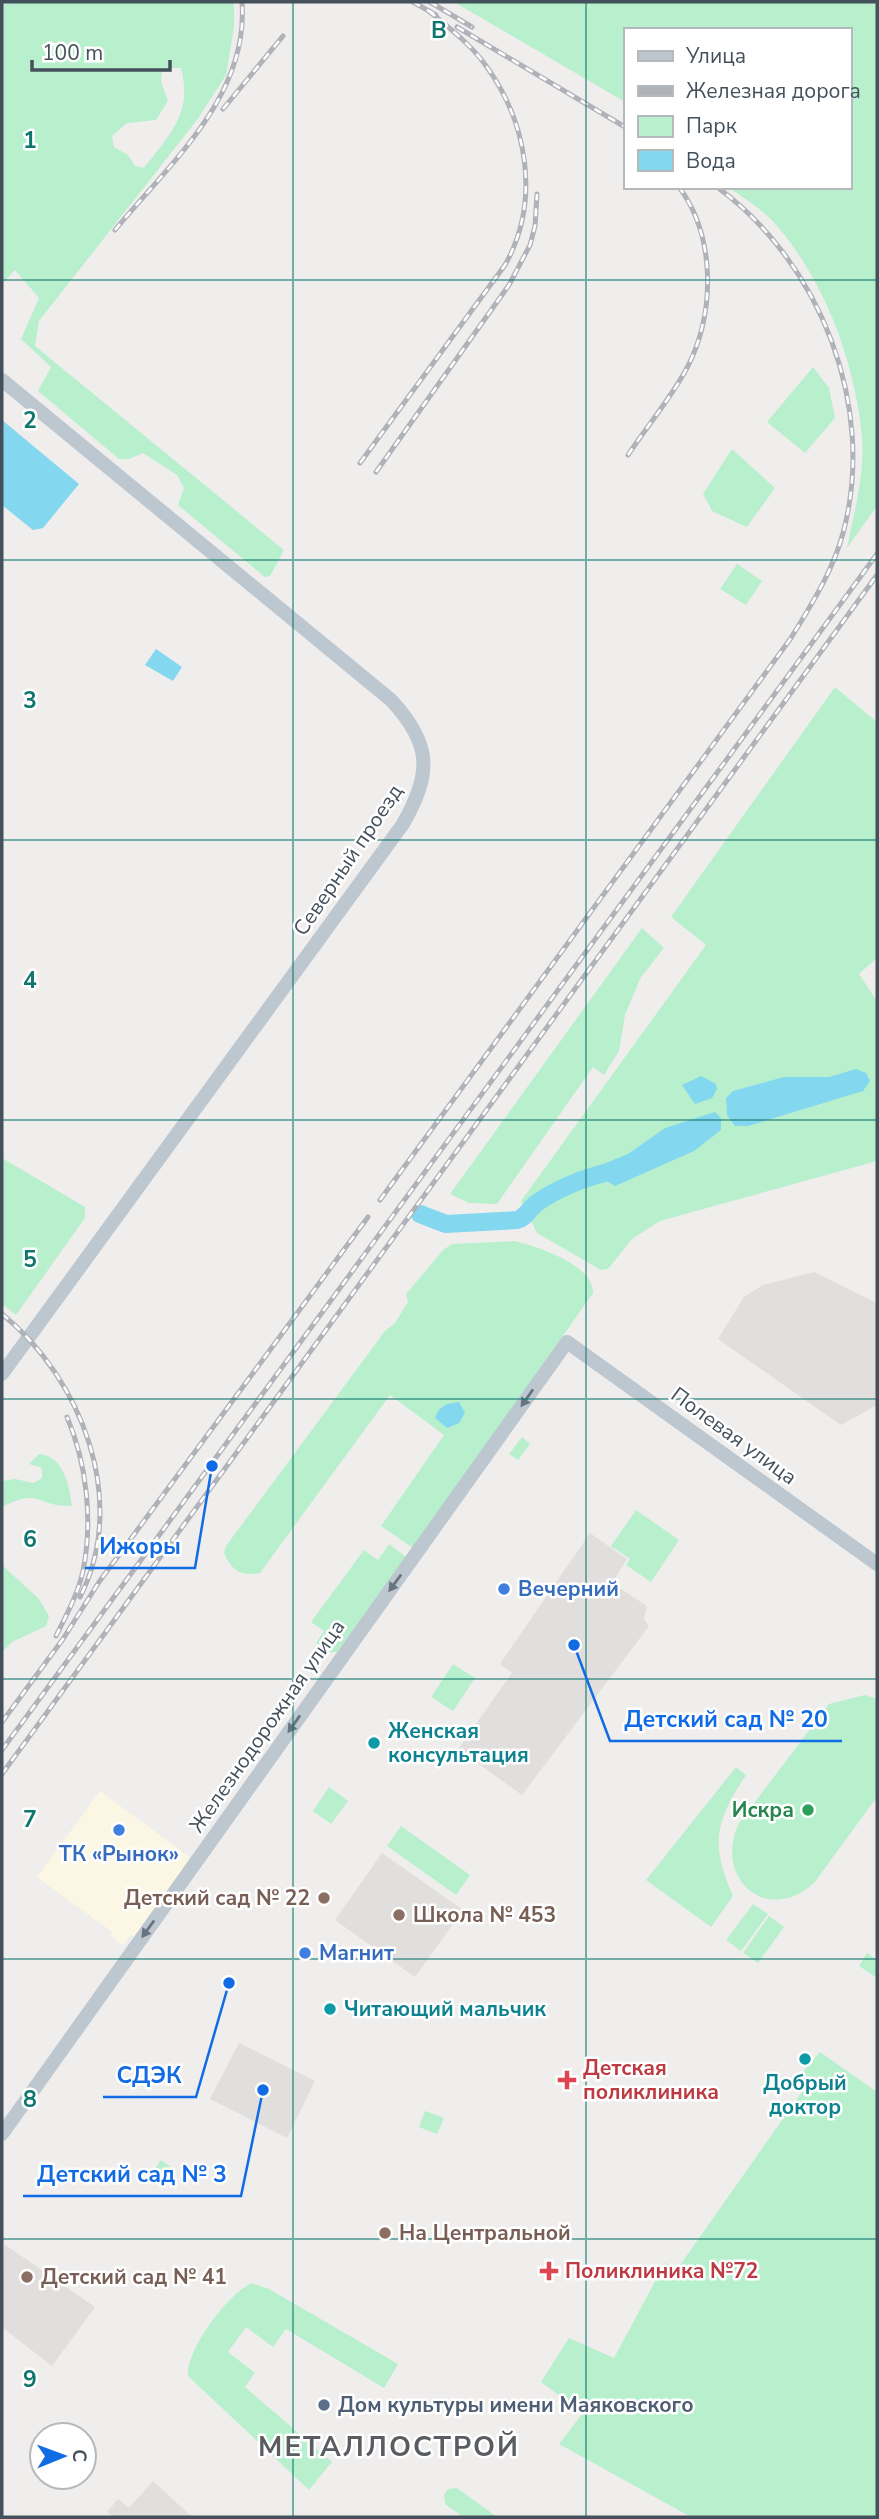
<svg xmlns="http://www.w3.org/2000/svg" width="879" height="2519" viewBox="0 0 879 2519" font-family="'Nunito Sans',sans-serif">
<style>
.commercial{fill:#fcf6e4}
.education{fill:#e1dede}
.green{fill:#b8f0ce;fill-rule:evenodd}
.water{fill:#83d7ef}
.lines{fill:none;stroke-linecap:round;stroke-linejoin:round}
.river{stroke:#83d7ef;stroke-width:18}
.minor{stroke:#bcc7d0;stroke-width:14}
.rail-casing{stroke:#afb2b8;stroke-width:5}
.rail{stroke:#fff;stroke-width:2.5;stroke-dasharray:8;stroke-linecap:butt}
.oneway{fill:#68747e}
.grid{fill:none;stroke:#0f766e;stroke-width:2;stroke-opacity:0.55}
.shop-dot{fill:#3f7fe0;stroke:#fff;stroke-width:2.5}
.culture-dot{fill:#0f9aa8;stroke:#fff;stroke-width:2.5}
.leisure-dot{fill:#2e9e5b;stroke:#fff;stroke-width:2.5}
.education-dot{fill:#8d6e63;stroke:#fff;stroke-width:2.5}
.health-dot{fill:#e0444e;stroke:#fff;stroke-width:2.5}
.service-dot{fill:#5c6f8a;stroke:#fff;stroke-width:2.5}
.labels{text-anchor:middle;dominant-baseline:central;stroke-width:5;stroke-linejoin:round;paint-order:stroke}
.street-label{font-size:21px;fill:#44505b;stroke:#fff}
.shop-label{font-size:21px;font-weight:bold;fill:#366cbe;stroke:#fff;text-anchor:start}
.culture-label{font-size:21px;font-weight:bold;fill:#0d838f;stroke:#fff;text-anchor:start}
.leisure-label{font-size:21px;font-weight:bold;fill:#27864d;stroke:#fff;text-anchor:end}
.education-label{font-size:21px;font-weight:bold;fill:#785e54;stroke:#fff;text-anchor:start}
.health-label{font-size:21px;font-weight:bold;fill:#be3a42;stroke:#fff;text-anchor:start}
.service-label{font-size:21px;font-weight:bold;fill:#4e5e75;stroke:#fff;text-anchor:start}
.district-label{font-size:28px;font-weight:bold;letter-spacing:2px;fill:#595d62;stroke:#fff}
.grid-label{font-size:23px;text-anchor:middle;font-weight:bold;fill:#0f766e;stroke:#fff;stroke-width:5;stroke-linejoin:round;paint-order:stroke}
.leader{fill:none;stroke:#116be5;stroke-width:2.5}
.callout-dot{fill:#116be5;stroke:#fff;stroke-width:2.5}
.callout-label{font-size:23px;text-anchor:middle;font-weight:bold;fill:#116be5;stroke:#fff;stroke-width:5;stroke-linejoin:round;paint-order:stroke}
</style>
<rect width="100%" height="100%" fill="#f0eded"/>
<path class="commercial" d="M100 1791 192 1859 135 1937 131 1935 123 1945 110 1935 112 1932 37 1877Z"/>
<g class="education">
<path d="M814 1272 877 1303V1405L841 1425 718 1339 744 1297 763 1285Z"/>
<path d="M590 1533 627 1559 612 1583 647 1606 644 1619 649 1626 522 1795 458 1749 512 1673 500 1664Z"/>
<path d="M382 1853 463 1910 415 1977 335 1920Z"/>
<path d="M239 2043 315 2081 287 2138 210 2099Z"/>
<path d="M4 2244 95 2307 52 2366 2 2327Z"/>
<path d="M153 2481 192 2517H113L107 2512 118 2499 129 2508Z"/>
</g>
<g class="green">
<path d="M2 2H234V27L226 75 197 120 39 321 35 346 284 550 270 576 265 577 178 505 184 488 177 475 143 453 129 459H119L38 391 51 367 21 339 39 298 15 270 2 284ZM170 68H181C193 114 169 135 144 168L135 166 128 155 114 147 112 136 127 123 156 120 168 101 161 82 162 71Z"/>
<path d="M454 2H877V506L847 548C854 512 865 474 862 437 855 363 826 284 778 227 765 211 745 199 728 187H849V30H625V102Z"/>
<path d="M813 367 829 388 835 418 805 453 767 422Z"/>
<path d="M732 449 775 488 747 527 712 511 703 494Z"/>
<path d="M737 564 762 581 746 605 720 589Z"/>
<path d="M835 687 877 722V958L859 974 877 1001V1161L660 1221 632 1239 608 1269 601 1270 537 1233 521 1201 706 945 671 917Z"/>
<path d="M642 928 664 948 641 977 625 1015 619 1051 604 1075 593 1067 497 1204 469 1203 450 1194Z"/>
<path d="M2 1158 85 1207V1218L16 1315 2 1304Z"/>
<path d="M514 1241C537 1246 594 1265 593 1293L413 1548 381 1526 444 1435 390 1395 260 1573C241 1577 231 1570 224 1553L226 1546 385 1331 395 1323 408 1302 406 1294 444 1249 453 1244Z"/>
<path d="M522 1437 530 1444 518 1460 509 1454Z"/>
<path d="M39 1454C64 1456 69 1485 72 1506 35 1507 41 1487 2 1507V1481L15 1479 34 1483 42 1478V1468L29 1464Z"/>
<path d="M636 1510 679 1540 651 1582 626 1565 630 1559 611 1546Z"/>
<path d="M389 1544 406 1557 337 1652H330L316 1643 324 1631 311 1622 364 1550 378 1560Z"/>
<path d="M2 1565 39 1599 49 1616 46 1626 12 1642 2 1652Z"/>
<path d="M453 1664 475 1678 453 1711 431 1697Z"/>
<path d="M865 1695 877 1699V1797L814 1883C766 1926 713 1878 739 1823L829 1704Z"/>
<path d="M736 1767 746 1775C715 1822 710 1844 733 1896L711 1927 646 1880Z"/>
<path d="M329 1787 348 1801 331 1824 313 1811Z"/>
<path d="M401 1826 470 1875 456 1895 387 1846Z"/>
<path d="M753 1904 768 1914 741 1951 726 1940Z"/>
<path d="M769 1916 784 1927 758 1963 743 1953Z"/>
<path d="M867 1953 877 1960V1978L859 1966Z"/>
<path d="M820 2052 877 2092V2517H691L559 2444 583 2413 541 2382 569 2338 614 2358 665 2263 678 2268 806 2086 797 2079Z"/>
<path d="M425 2111 444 2118 437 2134 419 2127Z"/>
<path d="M161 2160 174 2169V2185L154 2170Z"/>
<path d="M252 2283 269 2289 398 2364 384 2388 286 2329 273 2347 246 2327 228 2352 255 2373 245 2387 332 2462 309 2490 188 2376C185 2351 229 2292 252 2283Z"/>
<path d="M457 2488 497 2517H463L445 2504 444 2495 448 2489Z"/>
</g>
<g class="water">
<path d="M2 420 79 484 43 528 33 530 2 505Z"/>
<path d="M156 649 182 667 173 681 145 665Z"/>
<path d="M856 1069 866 1073 870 1081 863 1091 748 1126H735L727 1115 726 1098 733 1091 784 1077H829Z"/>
<path d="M701 1076 716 1084 717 1089 712 1098 695 1104 682 1085Z"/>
<path d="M715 1112 721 1118V1130L694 1151 615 1186 595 1174 596 1167 628 1154 665 1128Z"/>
<path d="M459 1402 465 1413 459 1423 447 1428 435 1418C438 1406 448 1403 459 1402Z"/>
</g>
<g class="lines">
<path class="river" d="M420 1214 446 1224 517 1220C526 1218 529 1208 538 1202 562 1186 589 1176 617 1170"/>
<g class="minor">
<path d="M2 380 391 700C432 744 432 773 403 824L2 1374"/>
<path d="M2 2134 567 1342 877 1564"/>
</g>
<g class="rail-casing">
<g id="rail">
<path d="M413 2 436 15"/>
<path d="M430 2 472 27"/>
<path d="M457 27 625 127"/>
<path d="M223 109 283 36"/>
<path d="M115 230C170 163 249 96 242 2"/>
<path d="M628 455C647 426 672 397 688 366 715 312 716 237 679 187"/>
<path d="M360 463 505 265C541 201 528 122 484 63 469 43 448 27 429 11"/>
<path d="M376 472 509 285 530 245 535 226 537 194"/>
<path d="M380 1200 791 638C811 605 833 571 843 533 877 408 821 263 717 187"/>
<path d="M2 1314C82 1379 129 1501 80 1597"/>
<path d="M56 1636C66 1616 78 1594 83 1571 93 1521 87 1464 67 1417"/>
<path d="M2 1722 63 1639 99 1582 368 1217"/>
<path d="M2 1750 877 554"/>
<path d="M2 1774 877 575"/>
</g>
</g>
<use href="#rail" class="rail"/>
</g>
<defs><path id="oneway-solid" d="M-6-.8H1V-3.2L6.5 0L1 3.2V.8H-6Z" transform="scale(1.75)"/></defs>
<g class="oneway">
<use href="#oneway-solid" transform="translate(527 1398) rotate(125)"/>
<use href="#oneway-solid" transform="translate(395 1583) rotate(126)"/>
<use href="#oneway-solid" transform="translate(294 1724) rotate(125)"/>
<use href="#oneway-solid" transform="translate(148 1929) rotate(126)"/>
</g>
<path class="grid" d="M293 2V2517M586 2V2517M2 280H877M2 560H877M2 840H877M2 1120H877M2 1399H877M2 1679H877M2 1959H877M2 2239H877"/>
<g class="shop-dot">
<circle cx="504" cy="1589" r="7"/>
<circle cx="119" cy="1830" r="7"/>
<circle cx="305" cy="1953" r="7"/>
</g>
<g class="culture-dot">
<circle cx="374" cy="1743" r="7"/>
<circle cx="330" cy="2009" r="7"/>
<circle cx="805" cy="2059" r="7"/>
</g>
<circle class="leisure-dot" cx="808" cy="1810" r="7"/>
<g class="education-dot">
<circle cx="324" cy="1898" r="7"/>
<circle cx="399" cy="1915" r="7"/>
<circle cx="385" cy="2233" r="7"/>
<circle cx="27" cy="2277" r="7"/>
</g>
<g class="health-dot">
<path d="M563.5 2069.5h7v7h7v7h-7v7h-7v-7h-7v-7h7z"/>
<path d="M545.5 2260.5h7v7h7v7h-7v7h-7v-7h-7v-7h7z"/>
</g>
<circle class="service-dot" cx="324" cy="2405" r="7"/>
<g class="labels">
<g class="street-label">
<text transform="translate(348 860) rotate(-56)">Северный проезд</text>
<text transform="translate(734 1436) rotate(36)">Полевая улица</text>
<text transform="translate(267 1726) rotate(-55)">Железнодорожная улица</text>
</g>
<g class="shop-label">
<text x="518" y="1589">Вечерний</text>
<text x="119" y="1854" text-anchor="middle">ТК «Рынок»</text>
<text x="319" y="1953">Магнит</text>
</g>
<g class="culture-label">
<text x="388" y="1731">Женская<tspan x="388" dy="24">консультация</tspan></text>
<text x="344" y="2009">Читающий мальчик</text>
<text x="805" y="2083" text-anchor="middle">Добрый<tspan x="805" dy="24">доктор</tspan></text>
</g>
<g class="leisure-label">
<text x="794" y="1810">Искра</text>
</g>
<g class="education-label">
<text x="310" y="1898" text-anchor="end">Детский сад № 22</text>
<text x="413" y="1915">Школа № 453</text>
<text x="399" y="2233">На Центральной</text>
<text x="41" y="2277">Детский сад № 41</text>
</g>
<g class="health-label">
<text x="583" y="2068">Детская<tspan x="583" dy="24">поликлиника</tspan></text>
<text x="565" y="2271">Поликлиника №72</text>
</g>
<g class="service-label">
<text x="338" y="2405">Дом культуры имени Маяковского</text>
</g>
<g class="district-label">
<text x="389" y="2447">МЕТАЛЛОСТРОЙ</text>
</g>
</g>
<g class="grid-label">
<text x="439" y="38">B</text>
<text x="30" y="148">1</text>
<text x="30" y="428">2</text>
<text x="30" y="708">3</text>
<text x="30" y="988">4</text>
<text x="30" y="1267">5</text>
<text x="30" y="1547">6</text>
<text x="30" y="1827">7</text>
<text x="30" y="2107">8</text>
<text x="30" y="2387">9</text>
</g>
<path class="leader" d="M212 1466L195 1568H85M574 1645L610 1741H842M229 1983L196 2097H103M263 2090L241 2196H23"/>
<g class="callout-dot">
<circle cx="212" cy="1466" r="7"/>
<circle cx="574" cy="1645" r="7"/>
<circle cx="229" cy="1983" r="7"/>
<circle cx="263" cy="2090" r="7"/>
</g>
<g class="callout-label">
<text x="140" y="1554">Ижоры</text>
<text x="726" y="1727">Детский сад № 20</text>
<text x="149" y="2083">СДЭК</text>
<text x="132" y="2182">Детский сад № 3</text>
</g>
<rect width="879" height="2519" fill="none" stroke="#44505b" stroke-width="7"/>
<rect x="624" y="28" width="228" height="161" fill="#ffffff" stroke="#b4b9bd" stroke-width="2"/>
<rect x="638" y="51" width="35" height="10" fill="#bcc7d0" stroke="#b4b9bd" stroke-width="2"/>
<text x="686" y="63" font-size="21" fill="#44505b">Улица</text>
<rect x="638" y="86" width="35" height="10" fill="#afb2b8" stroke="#b4b9bd" stroke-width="2"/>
<text x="686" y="98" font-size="21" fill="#44505b">Железная дорога</text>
<rect x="638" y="116" width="35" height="21" fill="#b8f0ce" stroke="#b4b9bd" stroke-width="2"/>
<text x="686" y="133" font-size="21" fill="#44505b">Парк</text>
<rect x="638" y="150" width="35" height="21" fill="#83d7ef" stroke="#b4b9bd" stroke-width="2"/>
<text x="686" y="168" font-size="21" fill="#44505b">Вода</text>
<g transform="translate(63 2456) rotate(89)"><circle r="33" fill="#ffffff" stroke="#b4b9bd" stroke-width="2"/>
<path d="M0-5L12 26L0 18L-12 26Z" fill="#116be5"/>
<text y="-10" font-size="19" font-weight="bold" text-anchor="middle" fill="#44505b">С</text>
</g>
<path d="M32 60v10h138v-10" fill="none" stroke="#44505b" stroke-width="3.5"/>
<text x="42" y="60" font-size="21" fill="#44505b" stroke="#ffffff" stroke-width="5" paint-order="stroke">100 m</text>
</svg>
